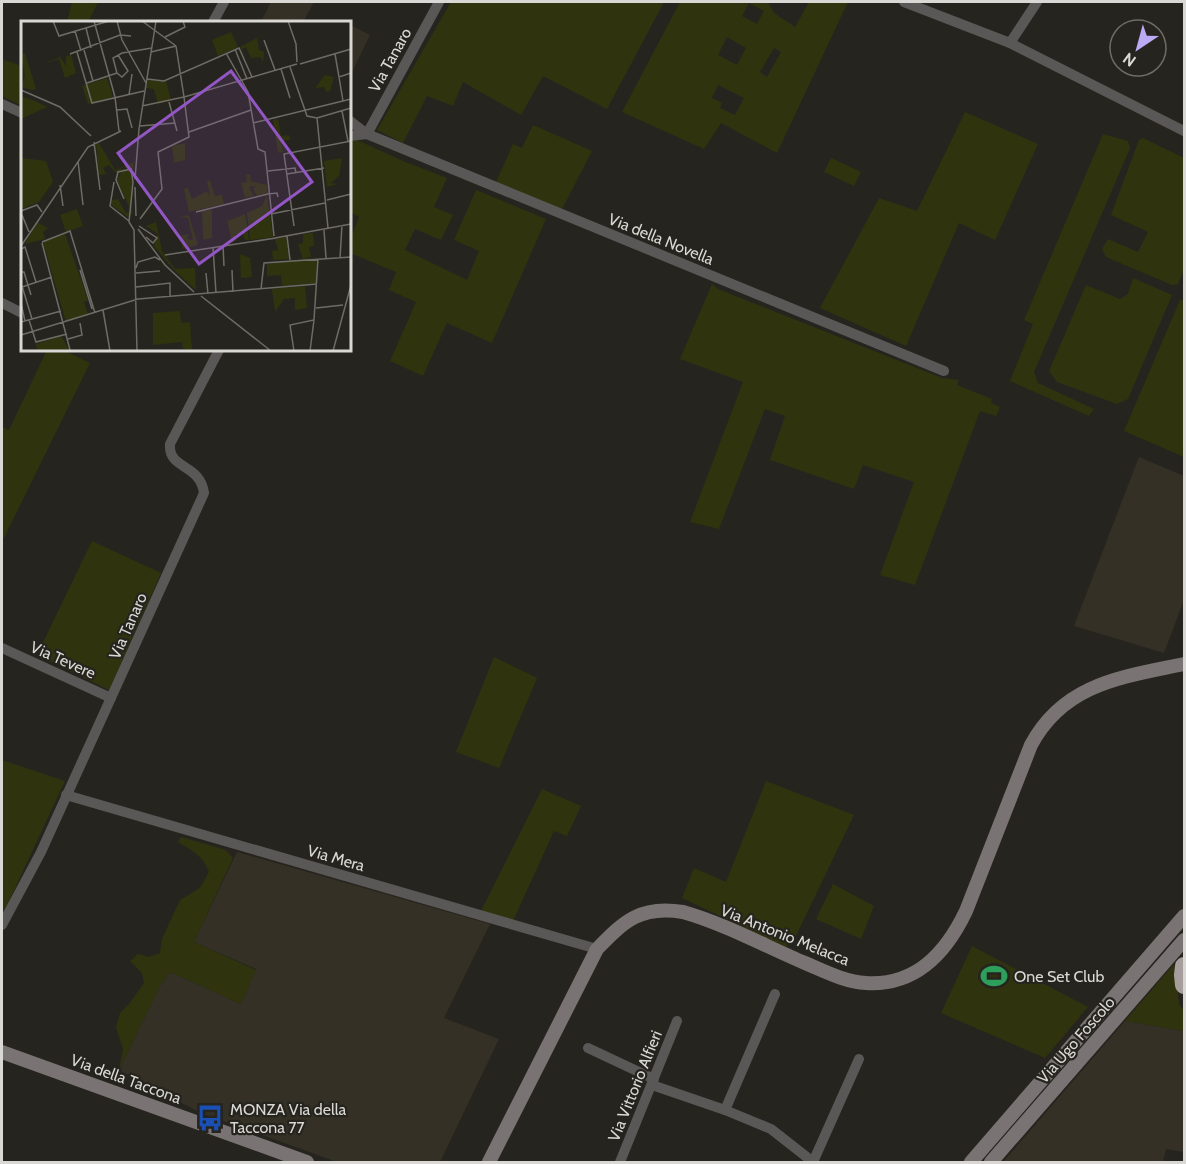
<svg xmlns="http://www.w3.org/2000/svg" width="1186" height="1164" viewBox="0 0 1186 1164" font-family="Cabin,sans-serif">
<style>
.built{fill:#343025}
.green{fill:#2f340f;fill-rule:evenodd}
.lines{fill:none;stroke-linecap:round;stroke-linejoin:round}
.street{stroke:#5a5757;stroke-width:10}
.secondary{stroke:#797373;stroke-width:14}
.highway{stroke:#a69d9d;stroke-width:18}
.labels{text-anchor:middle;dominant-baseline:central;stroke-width:4.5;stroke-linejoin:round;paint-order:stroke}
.street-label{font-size:16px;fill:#d9d8d4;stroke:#26241e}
.poi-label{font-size:16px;fill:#d9d8d4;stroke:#26241e;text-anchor:start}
.inset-road{fill:none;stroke:#6e6c67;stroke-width:1.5}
.view{fill:#9257c4;fill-opacity:0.15;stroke:#9257c4;stroke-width:3}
.inset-edge{fill:none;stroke:#d9d8d4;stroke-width:3}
</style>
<rect width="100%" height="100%" fill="#26241e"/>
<g class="built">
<path d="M271 2H314L303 22H261Z"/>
<path d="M350 25 370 35 350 76Z"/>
<path d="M1139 457 1184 476V600L1164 653 1074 626Z"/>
<path d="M237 852 490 924 444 1018 499 1039 440 1162H337L201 1113 119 1070 160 986 170 972 241 1004 256 969 194 942Z"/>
<path d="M1125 1021 1184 1031V1152L1166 1149 1163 1162H1003Z"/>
</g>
<g class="green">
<path d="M72 2H98L88 22H67Z"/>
<path d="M451 2H664L607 109 543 76 521 115 463 82 453 106 427 96 403 143 377 130Z"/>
<path d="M680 2H768L774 13 795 27 809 2H848L777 153 721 123 704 149 622 112ZM749 3 764 11 757 24 742 16ZM727 37 746 48 737 65 718 55ZM774 48 781 52 767 77 760 72ZM718 85 744 98 735 115 720 108 722 103 712 98Z"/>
<path d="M2 59 22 66V106L2 96Z"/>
<path d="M965 112 1038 144 995 240 959 223 906 346 820 308 879 198 917 211Z"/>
<path d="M533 125 592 151 562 209 496 182 513 144 522 148Z"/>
<path d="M1103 134 1128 141 1130 148 1034 372 1038 383 1094 409 1089 416 1010 381 1033 324 1024 320Z"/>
<path d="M1143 138 1184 158V270L1178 284 1172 285 1106 257 1102 249 1108 239 1138 252 1148 232 1111 215 1139 140Z"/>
<path d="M357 140 403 161 447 178 434 207 453 215 441 240 415 229 405 250 467 280 479 251 454 240 476 190 546 219 492 343 447 323 423 376 390 361 416 302 389 290 396 272 350 253V239L359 217 350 212V141Z"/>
<path d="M831 158 861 172 854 186 824 172Z"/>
<path d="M1133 278 1172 295 1128 399 1117 404 1057 382 1049 371 1086 285 1120 299 1128 294Z"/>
<path d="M712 284 718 289 942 378 959 380 957 385 992 399 991 403 1000 407 996 416 980 411 915 585 880 575 914 482 863 465 854 489 770 460 785 416 765 409 719 529 690 522 743 382 680 359Z"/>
<path d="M1180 300H1184V457L1124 431Z"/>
<path d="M47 350H63L90 363 2 542V427L9 430Z"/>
<path d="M92 541 161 573 109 690 37 655Z"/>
<path d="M494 657 537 678 499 768 456 752Z"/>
<path d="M2 760 65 781 2 916Z"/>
<path d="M766 781 854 815 795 938 786 947 682 898 694 868 726 882Z"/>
<path d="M542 789 581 806 567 836 554 831 513 921 481 911Z"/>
<path d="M181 837 226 850 233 858 194 942 256 970 241 1004 170 972 160 986 119 1070 123 1049 116 1027 120 1013 129 1004 144 983 142 973 130 961 138 954 149 957 160 953 162 939 180 900 200 888 209 872C204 857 192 850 178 842Z"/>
<path d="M833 884 874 906 861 939 816 919Z"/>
<path d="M972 946 1088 1007 1045 1058 941 1013Z"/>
<path d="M1174 964 1179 1004 1184 1011V1031L1125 1021Z"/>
</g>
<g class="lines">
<g class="street">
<path d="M904 2 1010 43 1184 131"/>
<path d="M213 22 224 2"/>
<path d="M1010 43 1037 2"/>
<path d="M2 104 22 113"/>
<path d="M350 121 367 134 944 371"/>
<path d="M367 134 439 2"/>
<path d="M350 136 367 134"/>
<path d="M2 303 22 313"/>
<path d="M2 648 111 698"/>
<path d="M66 795 597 949"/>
<path d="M2 925 41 852 204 493C200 463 168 470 170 444L219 350"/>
<path d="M588 1048 654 1079"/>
<path d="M652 1085 725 1110 771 1129 813 1162"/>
<path d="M725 1110 775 994"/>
<path d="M620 1162 677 1021"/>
<path d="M813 1162 859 1059"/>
</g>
<g class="secondary">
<path d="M2 1052 307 1162"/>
<path d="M489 1162 597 949C624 921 641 905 683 912 725 924 765 946 805 963 824 971 845 982 866 983 916 986 946 953 966 911L1031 745C1064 683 1123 677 1184 664"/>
<path d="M971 1162 1184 916"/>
<path d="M991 1162 1184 940"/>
</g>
<path class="highway" d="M1184 966 1183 975 1184 985"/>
</g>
<defs>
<g id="stadium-bare" transform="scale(2.07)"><path d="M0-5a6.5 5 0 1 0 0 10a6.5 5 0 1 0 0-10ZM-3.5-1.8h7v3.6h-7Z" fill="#2e9e5b" stroke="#26241e" stroke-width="2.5" paint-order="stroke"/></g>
<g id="bus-bare" transform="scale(2.07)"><path d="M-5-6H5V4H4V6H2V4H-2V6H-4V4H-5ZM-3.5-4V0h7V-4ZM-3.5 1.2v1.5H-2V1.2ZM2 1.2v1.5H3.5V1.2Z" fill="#1a4fb4" stroke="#26241e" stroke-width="2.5" paint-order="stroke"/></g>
</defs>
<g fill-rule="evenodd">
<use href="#stadium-bare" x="994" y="976"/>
<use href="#bus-bare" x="210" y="1118"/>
</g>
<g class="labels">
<g class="street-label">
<text transform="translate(390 60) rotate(-61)">Via Tanaro</text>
<text transform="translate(661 239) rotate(22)">Via della Novella</text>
<text transform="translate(128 626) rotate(-66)">Via Tanaro</text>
<text transform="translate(63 660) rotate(24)">Via Tevere</text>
<text transform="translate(336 858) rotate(16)">Via Mera</text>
<text transform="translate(785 935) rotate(22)">Via Antonio Melacca</text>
<text transform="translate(1076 1040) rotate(-49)">Via Ugo Foscolo</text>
<text transform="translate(126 1079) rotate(20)">Via della Taccona</text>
<text transform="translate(635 1086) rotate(-68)">Via Vittorio Alfieri</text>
</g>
<g class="poi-label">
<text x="1014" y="976">One Set Club</text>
<text x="230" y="1109">MONZA Via della<tspan x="230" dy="18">Taccona 77</tspan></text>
</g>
</g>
<g transform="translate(21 21)">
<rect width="330" height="330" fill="#26241e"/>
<path d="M210 11 217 26 197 35 191 19ZM236 17 238 29 243 31 242 42 240 36 230 37 225 26 221 28 226 40 219 26ZM4 32 15 68 11 69 0 66 4 55 0 33ZM50 33 55 52 44 57 38 38 22 43 39 36 45 45V36ZM304 54 313 56 309 70 305 71 303 66 294 67ZM86 57 92 76 67 83 61 65ZM127 59 145 60 150 79 137 83 133 68 125 67ZM0 75 14 80 26 86 0 98ZM257 98 260 115 268 114 269 119 260 120 262 131 257 132 252 99ZM78 122 94 149 113 141 112 150 103 146 95 152 88 144 82 147 85 153 78 154 75 123ZM164 122V139L153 142 151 125ZM0 137 25 140 32 161 18 181 0 188ZM321 137 318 155 310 162 317 163 306 166 303 140ZM102 148 109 149 111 155V193L107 196 90 184 91 179 97 178 105 192 110 190 96 159ZM229 153 230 160 246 164 247 172 236 175 232 168 235 165 228 166 233 175 224 177 220 162 226 161 225 154ZM189 159 194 175 201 173 203 183 168 191 163 168 167 167 171 178 186 170 189 175 186 160ZM246 174 252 216 229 219 226 192 241 185ZM56 188 62 205 45 211 39 194ZM191 188V217L182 219 181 190ZM224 193 228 219H224L222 213H214L215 220 211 221 206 200ZM168 194 177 224 162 228 159 215 168 213 166 218 172 219 167 197 158 196ZM16 201 27 207 22 211 24 218 4 223ZM135 201 141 230 154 248 174 247 175 269 153 249 133 225 137 213 125 205ZM292 212 293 225 288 226 290 236 283 237 296 238 295 262 261 265 260 254 246 255V243L282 238 277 223 282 222V213ZM44 213 67 279 63 281 67 294 45 301 22 221ZM265 216 268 238 252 239 251 230 257 229 254 218ZM219 233 229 237 231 256 220 257ZM284 265 286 287 274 289V277L263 278 254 291 251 268ZM159 290 160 302 169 301 171 329 162 328 161 321 132 324V292ZM40 315 49 330H16L15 323Z" fill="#2f340f"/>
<path class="inset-road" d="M32 0 38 15 88 0M73 0 94 76 98 110M96 0 101 19 125 62M121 0 155 25M267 0 275 23 276 41M65 7 70 27M54 10 60 30M144 16 164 6 162 0M243 19 254 49M214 28 226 58M63 29 72 60M56 31 71 82 123 70M130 31 155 25M205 32 227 71 237 128 244 131 253 215M49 33 99 14 110 15M314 33 318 56 330 52M279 43 330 28M269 46 286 95 296 97 330 87M260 48 269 77M96 52 101 56 107 50 97 34M318 56 322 80M126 58 143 60 218 27 231 56M66 62 96 52 92 37 101 32 131 27M0 69 39 86 70 115M108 74 111 53M148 81 156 110M121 85 163 76 155 25M96 89 106 88 111 107M321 90 327 120M296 97 307 207M232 102 330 78M119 105 154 102M118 108 135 0M168 111 230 89M73 121 79 169M57 140 62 184M247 150 274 147 275 152M266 153 303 147M114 158 118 108M93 161 89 185 108 200M112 161 108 201 113 209 116 330M39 164 42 185M114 166 115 195M103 178 95 159 97 151 110 148 112 161M306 179 330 173M0 190 16 184 21 191M175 191 247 173 256 172 257 176M250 193 304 182M1 194 8 211M119 198 141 168 137 131 168 116 163 76 276 43M118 205 136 217 132 222 125 216M273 205 263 133 330 120M117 208 144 244 173 271M303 209 305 237M266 215 269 239M254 217 330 203M21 221 49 210 74 292M21 222 49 329M202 224 203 245M0 225 67 126 100 110M192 226 195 272M0 228 4 226 15 261M144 234 255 217M319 237 321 204M115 247 117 241 134 236 139 239M59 249 71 288M211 249 212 271M0 251H3L10 274M115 252 139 250M185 252 187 273M1 265 11 298M1 266 31 256M115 266 149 262V276M240 268 243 242 330 236M180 275 250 330M0 282 4 300M295 287 322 284M82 289 89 330M8 299 15 321 46 313M0 301 40 290M0 314 117 278 296 263M47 318 61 314 59 302M273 330 269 304 293 299 297 238M289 330 293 299M312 330 330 264"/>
<path class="view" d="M210 50 291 161 178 243 97 132Z"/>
<rect width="330" height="330" class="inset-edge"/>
</g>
<rect width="1186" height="1164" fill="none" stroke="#d9d8d4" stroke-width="6"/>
<g transform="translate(1138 48) rotate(216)"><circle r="28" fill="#26241e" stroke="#6e6c67" stroke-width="1.5"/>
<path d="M0-4.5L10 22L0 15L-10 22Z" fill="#bbaaf6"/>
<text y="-9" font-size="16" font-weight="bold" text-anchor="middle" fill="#d9d8d4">N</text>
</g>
</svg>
